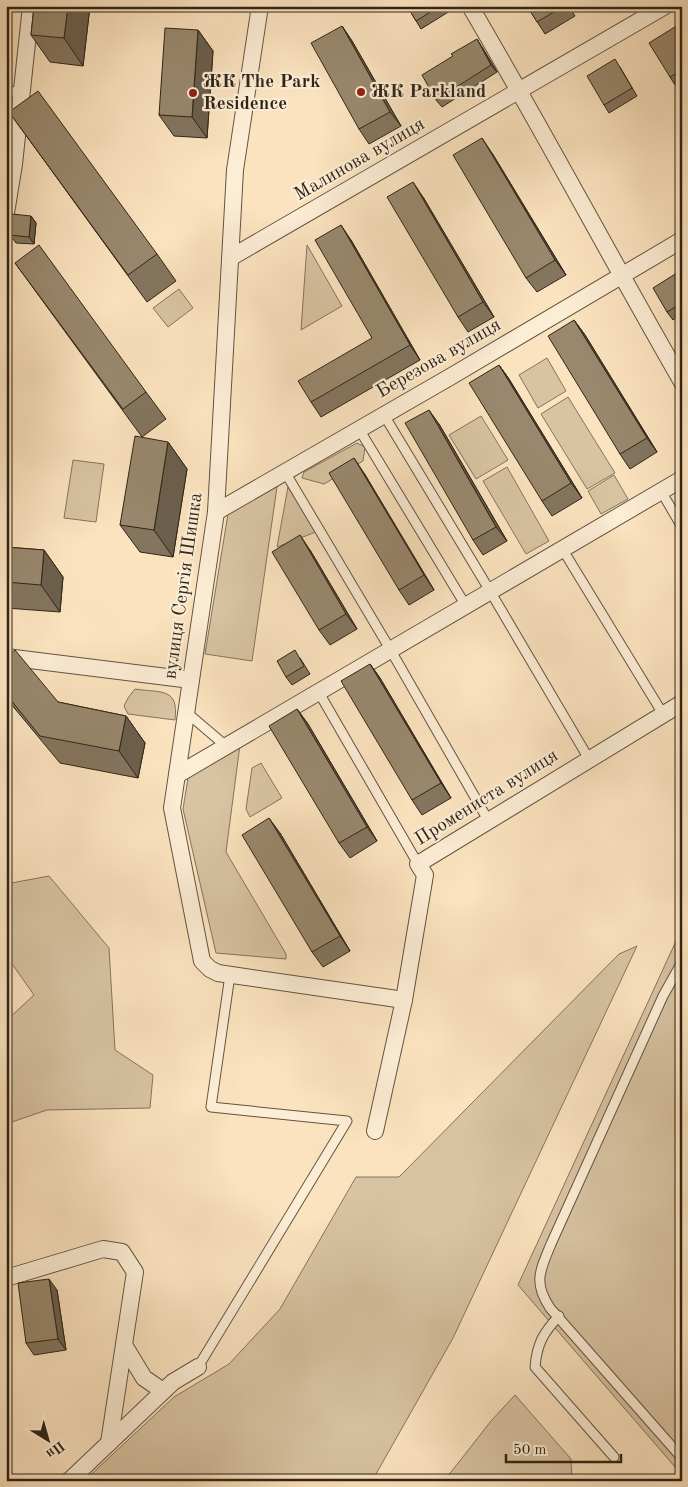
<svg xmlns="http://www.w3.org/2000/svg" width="688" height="1487" viewBox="0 0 688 1487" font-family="'Old Standard TT',serif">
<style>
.green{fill:#d8c3a2;stroke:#84745c}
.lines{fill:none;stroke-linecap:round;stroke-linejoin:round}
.lane-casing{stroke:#625441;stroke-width:11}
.street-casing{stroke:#625441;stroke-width:18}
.lane{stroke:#fcedd5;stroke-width:9}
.street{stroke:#fcedd5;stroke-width:16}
.wall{fill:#84755f;stroke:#2f2517}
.shaded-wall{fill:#6b5f4d;stroke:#2f2517}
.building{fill:#99886e;stroke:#2f2517}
.poi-dot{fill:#8f2418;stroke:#fcedd5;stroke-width:2}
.labels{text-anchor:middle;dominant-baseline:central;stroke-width:4.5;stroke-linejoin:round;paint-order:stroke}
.poi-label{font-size:19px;font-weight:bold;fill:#2f2517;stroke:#fcedd5;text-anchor:start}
.street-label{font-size:19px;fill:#2f2517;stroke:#fcedd5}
</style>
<rect width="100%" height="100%" fill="#fbe3bf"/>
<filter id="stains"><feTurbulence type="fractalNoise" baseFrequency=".004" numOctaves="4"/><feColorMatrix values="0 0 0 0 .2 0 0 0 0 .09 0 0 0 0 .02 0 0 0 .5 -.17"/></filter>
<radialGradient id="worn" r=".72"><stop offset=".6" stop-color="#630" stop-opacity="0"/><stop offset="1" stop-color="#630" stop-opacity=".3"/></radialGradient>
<g class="green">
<path d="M307 245 342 306 301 330Z"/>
<path d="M179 289 193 308 168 327 153 308Z"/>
<path d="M547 358 566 391 538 408 519 375Z"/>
<path d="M568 397 615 473 587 489 541 414Z"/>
<path d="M481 416 508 460 476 479 449 435Z"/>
<path d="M357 443 365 447 363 461 324 484 302 478 304 472Z"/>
<path d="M73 460 104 464 96 522 64 518Z"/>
<path d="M507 467 549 541 526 554 483 481Z"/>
<path d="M614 475 628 499 601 514 588 491Z"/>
<path d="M278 480 252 661 205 654 229 508Z"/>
<path d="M288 487 316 532 277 547Z"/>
<path d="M135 689C161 693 179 687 175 720L128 714 124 706 128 698Z"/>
<path d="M240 745 226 852 286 954V959L216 953 183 809 188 778Z"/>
<path d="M261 763 282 798 250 817 246 809 252 768Z"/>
<path d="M49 876 109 948 115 1050 153 1075 150 1108 47 1110 6 1124V1021L34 995 10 961H6V884Z"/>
<path d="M682 928V1475L518 1285Z"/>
<path d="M637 946 453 1338 372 1481H84L174 1397 229 1364 280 1309 356 1177H399L619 954Z"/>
<path d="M515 1395 571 1459 572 1481H444L491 1421Z"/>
</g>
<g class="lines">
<g class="lane-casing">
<g id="lane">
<path d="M6 94 23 89"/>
<path d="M6 115 19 124"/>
<path d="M384 415 490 591 589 759"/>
<path d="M359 429 466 606"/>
<path d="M285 472 390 649 488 820"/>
<path d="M661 491 682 527"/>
<path d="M563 550 663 714"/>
<path d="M318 691 418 864"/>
<path d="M186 712 226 746"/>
<path d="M682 962 663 996 551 1244C540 1271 533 1282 550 1308L682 1458"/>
<path d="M559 1316C543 1333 537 1344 535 1367L614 1457"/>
<path d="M198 1367 347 1121 211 1107 230 975"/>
</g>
</g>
<g class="street-casing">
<g id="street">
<path d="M260 6 235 170 216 512 172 808 202 961 210 969 218 973 404 1000"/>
<path d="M470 6C543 130 610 257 682 382"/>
<path d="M6 213 14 164 31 6"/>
<path d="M230 258 665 6"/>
<path d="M216 512 450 377 682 240"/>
<path d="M6 657 191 680"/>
<path d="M177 775 682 479"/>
<path d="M375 1131 404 1000 425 875 418 864 682 703"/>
<path d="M6 1278 103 1249 122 1252 135 1272 109 1443"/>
<path d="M124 1345 144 1378 163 1391"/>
<path d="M69 1481 173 1382 198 1367"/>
</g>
</g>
<use href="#lane" class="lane"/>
<use href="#street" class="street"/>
</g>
<g class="wall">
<path d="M34 6H90L83 66 50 62 31 35Z"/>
<path d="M346 6H356L349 11Z"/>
<path d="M407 6H447L450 11 421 29Z"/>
<path d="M527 6H569L575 16 545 34Z"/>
<path d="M342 26 352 41 401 126 369 144 359 129Z"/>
<path d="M198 30 213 51 207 138 174 136 159 115Z"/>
<path d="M682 31V81L675 85 670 77Z"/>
<path d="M6 42 11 51 6 53Z"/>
<path d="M482 47 497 72 442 107 436 100Z"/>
<path d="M620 67 637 96 609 113 604 105Z"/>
<path d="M9 112 157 254 176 281 147 302Z"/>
<path d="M492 153 566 275 537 292 526 278Z"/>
<path d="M423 197 494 317 468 332 458 317Z"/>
<path d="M31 216 36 223 34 244 16 243 10 235Z"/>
<path d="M351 240 420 360 321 417 311 402 372 338Z"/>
<path d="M15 263 146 392 166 419 142 437Z"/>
<path d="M682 274V314L673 320 667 312Z"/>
<path d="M574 320 585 335 657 452 630 469 620 454Z"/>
<path d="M499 365 509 379 582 498 552 516 542 501Z"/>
<path d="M439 424 507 541 483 555 473 540Z"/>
<path d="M168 442 187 469 173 557 140 552 120 525Z"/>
<path d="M364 473 434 590 409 605 399 590Z"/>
<path d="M6 547 44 550 63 577 60 612 6 608Z"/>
<path d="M310 550 357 629 330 645 319 630Z"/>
<path d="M6 657 58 702 126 716 145 743 138 778 60 763 6 698Z"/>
<path d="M300 658 310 674 292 685 286 677Z"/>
<path d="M370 664 380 678 451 798 422 815 412 800Z"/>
<path d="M297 709 308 724 377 841 350 858 339 843Z"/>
<path d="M280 833 350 951 323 967 312 952Z"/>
<path d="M57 1290 66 1350 34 1355 26 1343Z"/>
</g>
<g class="shaded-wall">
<path d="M68 6H90L83 66 64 38Z"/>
<path d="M342 26 352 41 401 126 390 112Z"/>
<path d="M198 30 213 51 207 138 192 117Z"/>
<path d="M477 39 482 47 497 72 491 65Z"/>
<path d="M482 138 492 153 566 275 555 260Z"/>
<path d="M413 182 423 197 494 317 483 302Z"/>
<path d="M31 216 36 223 34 244 29 237Z"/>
<path d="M341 225 351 240 420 360 410 345Z"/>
<path d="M574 320 585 335 657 452 647 438Z"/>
<path d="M499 365 509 379 582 498 571 483Z"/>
<path d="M429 410 439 424 507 541 496 527Z"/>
<path d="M168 442 187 469 173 557 154 530Z"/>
<path d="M354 458 364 473 434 590 424 575Z"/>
<path d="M300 535 310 550 357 629 346 614Z"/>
<path d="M44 550 63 577 60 612 41 585Z"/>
<path d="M370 664 380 678 451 798 441 783Z"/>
<path d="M297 709 308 724 377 841 367 827Z"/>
<path d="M126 716 145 743 138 778 119 751Z"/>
<path d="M269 818 280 833 350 951 340 936Z"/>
<path d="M49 1279 57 1290 66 1350 58 1339Z"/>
</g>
<g class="building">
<path d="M34 6H68L64 38 31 35Z"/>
<path d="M407 6H440L416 21Z"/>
<path d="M527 6H564L537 22Z"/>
<path d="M678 25 682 32V70L670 77 649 43Z"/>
<path d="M342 26 390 112 359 129 311 43Z"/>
<path d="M165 28 198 30 192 117 159 115Z"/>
<path d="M477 39 491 65 436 100 422 75 453 56 451 54Z"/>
<path d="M615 59 632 88 604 105 587 76Z"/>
<path d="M38 91 157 254 128 275 9 112Z"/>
<path d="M482 138 555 260 526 278 453 155Z"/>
<path d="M413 182 483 302 458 317 387 197Z"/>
<path d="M12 214 31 216 29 237 10 235Z"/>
<path d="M341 225 410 345 311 402 298 381 372 338 315 240Z"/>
<path d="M39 245 146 392 123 409 15 263Z"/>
<path d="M680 271 682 274V303L667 312 653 288Z"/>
<path d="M574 320 647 438 620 454 548 336Z"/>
<path d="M499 365 571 483 542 501 469 383Z"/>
<path d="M429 410 496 527 473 540 405 423Z"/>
<path d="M135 436 168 442 154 530 120 525Z"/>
<path d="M354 458 424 575 399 590 329 473Z"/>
<path d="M300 535 346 614 319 630 272 552Z"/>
<path d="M6 547 44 550 41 585 6 582Z"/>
<path d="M15 650 58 702 126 716 119 751 40 736 6 694V657Z"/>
<path d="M295 650 304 666 286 677 277 661Z"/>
<path d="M370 664 441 783 412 800 341 681Z"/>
<path d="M297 709 367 827 339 843 269 726Z"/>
<path d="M269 818 340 936 312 952 242 835Z"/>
<path d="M49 1279 58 1339 26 1343 18 1283Z"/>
</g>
<g class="poi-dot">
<circle cx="361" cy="92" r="5"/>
<circle cx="193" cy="93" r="5"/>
</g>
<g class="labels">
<g class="poi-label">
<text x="203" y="82">ЖК The Park<tspan x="203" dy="22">Residence</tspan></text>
<text x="371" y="92">ЖК Parkland</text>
</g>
<g class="street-label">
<text transform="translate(360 160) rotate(-30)">Малинова вулиця</text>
<text transform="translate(439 359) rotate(-30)">Березова вулиця</text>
<text transform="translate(184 586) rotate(-82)">вулиця Сергія Шишка</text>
<text transform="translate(487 798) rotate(-32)">Промениста вулиця</text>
</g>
</g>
<rect width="688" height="1487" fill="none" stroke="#fbe3bf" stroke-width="25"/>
<rect x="8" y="8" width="673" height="1472" fill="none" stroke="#2f2517" stroke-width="2.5"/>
<rect x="12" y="12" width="663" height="1462" fill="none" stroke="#2f2517"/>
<g transform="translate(48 1440) rotate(143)" stroke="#fcedd5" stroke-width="4" paint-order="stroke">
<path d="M0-4L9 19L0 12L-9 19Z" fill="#2f2517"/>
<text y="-8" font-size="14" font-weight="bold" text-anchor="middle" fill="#2f2517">Пн</text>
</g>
<path d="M506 1454v8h115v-8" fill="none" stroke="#2f2517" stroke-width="2.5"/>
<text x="513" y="1454" font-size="15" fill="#2f2517" stroke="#fcedd5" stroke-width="4" paint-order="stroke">50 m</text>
<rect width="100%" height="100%" filter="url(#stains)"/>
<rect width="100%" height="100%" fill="url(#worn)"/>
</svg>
